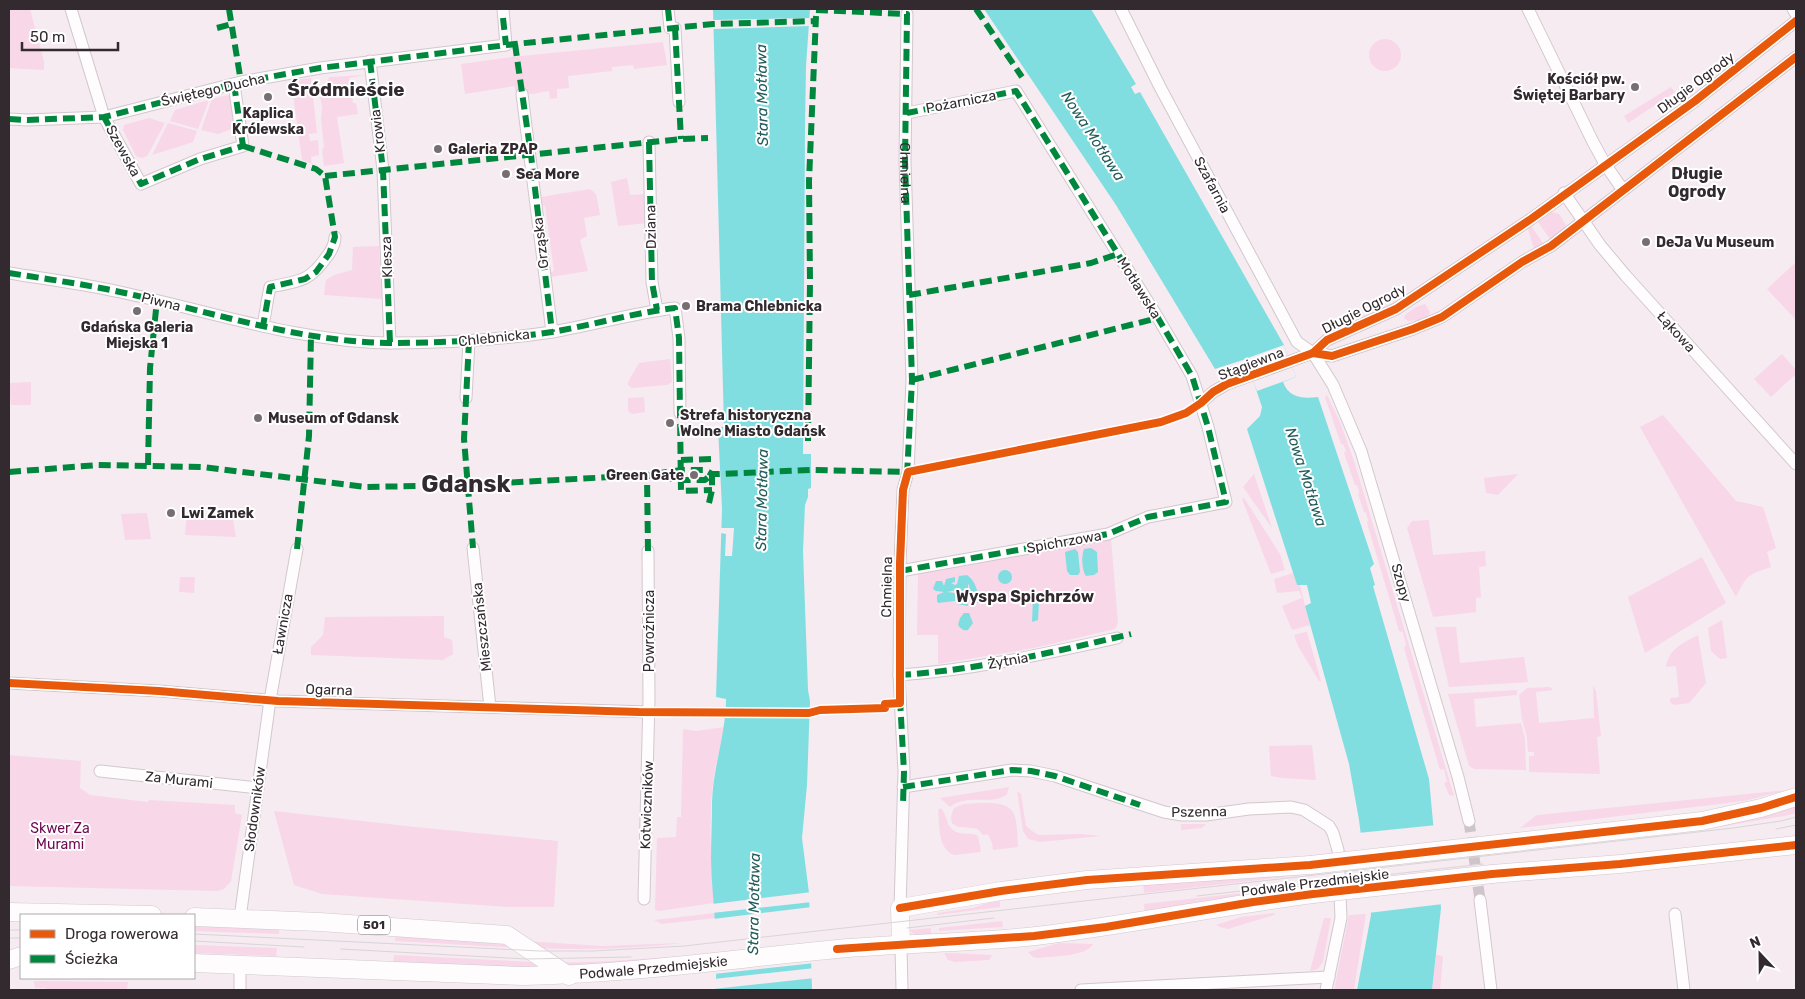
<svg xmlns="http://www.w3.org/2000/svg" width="1805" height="999" viewBox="0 0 1805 999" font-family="Rubik,sans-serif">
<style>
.green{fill:#f8d7e9}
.water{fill:#81dee0}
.pier{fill:#f6ebf1}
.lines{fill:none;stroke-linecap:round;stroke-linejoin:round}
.minor-tunnel{stroke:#cfc4ca;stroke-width:11;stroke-dasharray:11 5.5;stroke-linecap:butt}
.minor-casing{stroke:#d1c8cd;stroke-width:13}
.primary-casing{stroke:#d1c8cd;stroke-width:19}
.minor{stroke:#fefcfd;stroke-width:11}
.primary{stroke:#fefcfd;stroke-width:18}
.tram{stroke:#d8d5d7;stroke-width:1}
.primary-bridge-casing{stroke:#d1c8cd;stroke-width:19;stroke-linecap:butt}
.primary-bridge{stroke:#fefcfd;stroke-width:18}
.quiet{stroke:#00873e;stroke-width:6;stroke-dasharray:12 6;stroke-linecap:butt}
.cycleway-casing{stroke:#fff;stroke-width:11}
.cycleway{stroke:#e8590c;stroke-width:8}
.poi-dot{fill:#776e72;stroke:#fff;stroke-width:2}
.labels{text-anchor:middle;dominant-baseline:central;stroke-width:4;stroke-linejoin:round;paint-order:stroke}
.shield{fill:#fff;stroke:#706a6d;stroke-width:1}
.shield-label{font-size:12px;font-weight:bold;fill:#322a2e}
.poi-label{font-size:14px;font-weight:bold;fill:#322a2e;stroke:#fff;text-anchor:start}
.street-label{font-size:14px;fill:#322a2e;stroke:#fff}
.park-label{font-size:14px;fill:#6e0950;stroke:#fff}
.water-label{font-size:15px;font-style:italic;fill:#235c5b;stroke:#fff}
.quarter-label{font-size:16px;font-weight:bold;fill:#322a2e;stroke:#fff}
.district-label{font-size:19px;font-weight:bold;fill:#322a2e;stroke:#fff}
.town-label{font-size:24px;font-weight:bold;fill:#322a2e;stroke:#fff}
</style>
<rect width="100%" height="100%" fill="#f6ebf1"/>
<g class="green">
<path d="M9 9H30L44 61V70L9 68Z"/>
<circle cx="1385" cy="55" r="16"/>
<path d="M663 42 667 65 634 69 633 65 612 67V71L568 76 569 88 557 89V98L550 99 549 91 532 94 516 93 514 86 465 94 461 64 511 57Z"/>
<path d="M365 75 349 78 353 103H356L358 114 337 117 344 163 324 166 322 149 324 148 321 118 322 108 319 90 322 86H327L329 77Z"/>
<path d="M311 78 317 133 309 134 310 141 318 140 319 155 311 157 312 164 302 160 291 80Z"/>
<path d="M1671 87 1675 92 1628 123 1624 116Z"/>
<path d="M228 95 230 96 234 128 218 134 201 130 212 99Z"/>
<path d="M209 100 198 129 170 121 175 110Z"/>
<path d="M149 118 165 123 147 156 142 158 136 156 123 130 124 125Z"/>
<path d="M168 123 197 131 193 142 152 155Z"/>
<path d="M627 178 630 195 646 194 647 223 618 226 611 182Z"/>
<path d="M590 189 596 194 600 215 584 218 587 236 580 240 588 271 551 277V272L554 271 545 206H543L541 197Z"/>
<path d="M1552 212 1559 214 1566 225 1565 228 1550 239 1538 222Z"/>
<path d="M1531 226 1543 243 1534 249 1528 229Z"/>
<path d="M379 246 382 299 324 295 326 280 334 275 352 270 353 247Z"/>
<path d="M1795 263 1796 264V320L1767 289Z"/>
<path d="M1425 304 1430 312 1428 316 1421 320 1408 321 1404 318 1405 315 1416 307Z"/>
<path d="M1782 354 1796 370V374L1771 397 1754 379Z"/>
<path d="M670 359 672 382 667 385 632 388 628 385V382L639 363Z"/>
<path d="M31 382V405H11L9 383Z"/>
<path d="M1327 395 1340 422 1355 464 1454 796 1449 795 1444 783 1447 782 1444 769 1440 770 1404 648 1406 645 1403 632 1399 631 1367 523 1368 520 1366 513 1364 512 1358 494 1359 492 1357 485H1355L1344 453 1346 451 1343 444H1341L1325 397Z"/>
<path d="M644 397 645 412 632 414 628 411V398Z"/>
<path d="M1663 415 1736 501 1763 507 1776 548 1767 552 1771 567C1747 575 1747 575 1736 597L1640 427Z"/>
<path d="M1254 474 1272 528 1243 487Z"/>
<path d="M1518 474 1498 495 1486 493 1484 478Z"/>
<path d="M1244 498 1280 554 1285 570 1271 574 1242 499Z"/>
<path d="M187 512 225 514V519H233L236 537 185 535Z"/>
<path d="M147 513 151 539 125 540 121 514Z"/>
<path d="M1429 520 1433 555 1485 551 1486 566 1479 567 1481 597 1476 598V612L1433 617 1407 528 1412 521Z"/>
<path d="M1111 538 1118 623 1115 629 1034 648 938 664V635H917L918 573Z"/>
<path d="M1702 557 1726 603 1645 653 1628 597Z"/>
<path d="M1293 573 1297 585H1300L1310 625 1292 630 1282 606 1302 598 1299 591 1277 593 1274 579Z"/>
<path d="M180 577H195L194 593 179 592Z"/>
<path d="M444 616V637L452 640 453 654 443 660 311 655V647L323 635 325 617Z"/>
<path d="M1722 620 1727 658 1720 659 1711 651 1708 628Z"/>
<path d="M1435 627H1456L1460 663 1524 657 1528 682 1449 687Z"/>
<path d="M1305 632H1307L1321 681H1319L1298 646 1294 635Z"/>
<path d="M1698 635 1706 683 1689 703 1674 705 1670 702V698L1679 697 1676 666 1666 667C1669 648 1683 643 1698 635Z"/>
<path d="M1593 686 1596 691 1601 736 1597 737 1600 774 1529 772V756H1534V752H1528L1527 738 1522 719 1519 695 1527 688 1550 687 1553 690 1536 692 1539 723 1594 718Z"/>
<path d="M1517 690V695L1474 699 1476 727 1521 723 1525 739 1526 770 1474 769 1469 766 1466 756 1448 694Z"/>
<path d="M725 727C721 743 717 759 714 776 708 815 711 864 714 903L659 911 655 910 657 838 676 837 677 817H681L683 729 696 731Z"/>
<path d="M1312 745 1316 780 1282 778 1271 776 1269 746Z"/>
<path d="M9 755 81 761 80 788 90 795 148 802 149 800 235 805V813L242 815 231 881 224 889 217 891 9 886Z"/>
<path d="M1009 787 1007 794C992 807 968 792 950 807L940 798Z"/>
<path d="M1787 790 1744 801 1520 828 1537 815Z"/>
<path d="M1017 791 1021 794 1026 826 1032 831 1039 835 1081 834 1101 836 1040 842 1028 839 1023 831Z"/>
<path d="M1796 803V813L1789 815 1719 827 1715 824Z"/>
<path d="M964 804C977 803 1005 799 1013 812 1018 821 1017 837 1018 847L993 850 992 843 988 834 983 835 978 829C966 826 943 832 954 808Z"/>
<path d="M941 808C948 817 946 824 952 829 960 837 970 831 978 836L981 852 954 855C937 848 940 825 938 810Z"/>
<path d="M274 811 415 827 558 841 554 907H508L322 894 294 885Z"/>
<path d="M1181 824H1206L1202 828 1181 830Z"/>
<path d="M1311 874 1144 893 1143 881Z"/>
<path d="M1312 885V887L1256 893 1145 914 1144 904Z"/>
<path d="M1000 898V907L937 915V913L973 908Z"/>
<path d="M715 913 716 918 662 924 654 920Z"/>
<path d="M1275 913 1274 915 1228 929 1220 927 1216 925 1241 917Z"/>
<path d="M1366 914 1354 990H1334L1349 915Z"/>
<path d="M1324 918H1331L1323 962 1318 969 1310 971Z"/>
<path d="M1002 921 1003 927 939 931V928Z"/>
<path d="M194 924 279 926V934L194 931Z"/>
<path d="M931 928V937C922 937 916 937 909 930Z"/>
<path d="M396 933 602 946 683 943C587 955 491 946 395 941Z"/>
<path d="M1059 943 1093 944C1086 957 1052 956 1038 958L1033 957 1028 952Z"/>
<path d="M194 945 277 948 276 956 194 953Z"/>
<path d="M944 953H949L992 955 989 960 955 962 948 960Z"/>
<path d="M1436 954 1443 957 1440 990H1432Z"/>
<path d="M394 955 552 963 612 961 685 956V958L611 964 523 967 393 963Z"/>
<path d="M34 981 128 982 127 990H46V988H35Z"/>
</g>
<g class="water">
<path d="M713 9H810L806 66 805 130 803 454H811V488L808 489V497L805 505 803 551 808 690 810 701 807 785 802 838 809 893 812 990H715C720 947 712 903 711 860 711 841 712 821 712 802 713 767 726 734 726 699L716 697 722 509 718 427H724Z"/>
<path d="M984 9H1091L1136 84 1131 87 1135 94 1140 92 1284 345 1296 377 1283 382C1289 398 1303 399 1318 397L1374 564 1370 568 1375 585 1373 586 1429 779 1441 908 1432 990H1357L1371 915 1359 820 1349 764 1305 606 1311 603 1307 585H1297L1247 429 1260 416 1262 407 1246 359 1215 369 1116 205Z"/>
<path d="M1091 548 1097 552 1098 572 1094 575 1086 576C1082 571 1081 556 1084 549Z"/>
<path d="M1075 549 1078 552 1080 572 1078 575H1070L1067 571 1065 552Z"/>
<circle cx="1005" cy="577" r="7"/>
<path d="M967 575C976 581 978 593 980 603H971L969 584 968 585V606L957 604 956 590 947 592 955 593V601L938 603 937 601V595L944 592 936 591 933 589 936 581H942L944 586 946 579 955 577V582L951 583 955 585 957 584 959 576Z"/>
<path d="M1037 595H1040L1042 598 1039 602 1038 620 1032 622 1033 598Z"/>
<path d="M964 613H969L973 623 968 630C963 631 961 629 958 625L960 618Z"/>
</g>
<g class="pier">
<path d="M810 18 809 26 713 29V20Z"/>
<path d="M1284 345 1296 377 1257 391 1245 359Z"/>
<path d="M721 528H734L732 556H725L726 534 721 533Z"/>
<path d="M1437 825 1443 904 1368 913 1358 833Z"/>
<path d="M812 892V902L712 913V904Z"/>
<path d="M812 907 815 963 714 974 713 919Z"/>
<path d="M815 968V978L713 989 714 979Z"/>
</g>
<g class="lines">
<path class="minor-tunnel" d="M1469 821 1480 900"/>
<g class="minor-casing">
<g id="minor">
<path d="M71 9 104 117 141 184 200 159 243 146 234 84"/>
<path d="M668 9 670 28H675L679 102"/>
<path d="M1121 9 1160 87 1297 342 1313 353 1333 385 1361 451 1458 777 1469 821"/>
<path d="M1528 9 1593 142 1605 164 1623 190"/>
<path d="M1793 9 1796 14"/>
<path d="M370 61 383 170 390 343"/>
<path d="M522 94 552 332"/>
<path d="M9 119 27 120 104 117 241 82 320 68 506 45 503 9"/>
<path d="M649 142 652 282 657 310"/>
<path d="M1564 193 1600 245 1626 276 1796 464"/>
<path d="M9 273C46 279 84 284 120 292 210 311 298 342 391 343 444 343 499 340 552 332 593 325 633 313 675 308L679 338 680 413"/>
<path d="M267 302 270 287C297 281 308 283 325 259 330 253 335 245 335 237"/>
<path d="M263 326 267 303"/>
<path d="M1313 353 1332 356 1413 329 1442 317 1522 262 1551 246 1796 57"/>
<path d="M466 398 469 341"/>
<path d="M1201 403 1213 392 1227 384 1313 353 1327 340 1396 309 1531 219 1695 101 1796 21"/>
<path d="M473 548 490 707"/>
<path d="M900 571 1108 534 1148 517 1226 502 1208 427 1192 376 1158 318 1016 91 907 113"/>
<path d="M899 675C973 670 1044 654 1117 638"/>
<path d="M9 683 159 691 278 701 649 712"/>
<path d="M100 771 258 788"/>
<path d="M903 787 1012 770 1031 771 1055 776 1164 812 1182 815H1206L1249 809 1291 807 1304 810 1329 826 1333 833 1338 850 1341 918 1326 990"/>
<path d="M644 899 649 699 648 551"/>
<path d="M1480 900 1491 990"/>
<path d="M900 908 904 772 899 675 900 563 903 490 908 472 912 380 905 161 907 14"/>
<path d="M1675 914 1684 990"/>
<path d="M240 918 270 700 297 549"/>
<path d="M901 945 902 990"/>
<path d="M240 965V990"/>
<path d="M1081 990 1329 977"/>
</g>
</g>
<g class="primary-casing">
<g id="primary">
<path d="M1489 845 1702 821 1761 808 1796 797"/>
<path d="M1492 874 1620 864 1796 845"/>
<path d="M9 912 152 915"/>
<path d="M194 917 320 922 507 935 569 976"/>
<path d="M901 945 900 908 1001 891 1087 880 1310 865"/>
<path d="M9 960 21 956"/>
<path id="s1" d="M194 963 523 976C628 974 732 959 837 949 903 943 970 943 1036 936 1129 925 1220 906 1313 894"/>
</g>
</g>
<use href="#minor" class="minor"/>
<use href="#primary" class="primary"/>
<g class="tram">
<path d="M1776 829 1796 825"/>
<path d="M1197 896 1483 864"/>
<path d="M907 928 994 918"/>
<path d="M9 930H21"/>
<path d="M194 934 540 951H593L684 946 1733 828 1781 821 1796 817"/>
<path d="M9 938H21"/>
<path d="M194 941 304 947"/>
<path d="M341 949 526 959 631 957"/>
</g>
<g class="primary-bridge-casing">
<g id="primary-bridge">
<path d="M1310 865 1489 845"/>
<path d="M1313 894 1492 874"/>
</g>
</g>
<use href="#primary-bridge" class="primary-bridge"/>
<g class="quiet">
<path d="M229 9 241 82"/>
<path d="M668 9 670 28"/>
<path d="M976 9 1022 77"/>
<path id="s2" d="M816 10 907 14 905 161 912 380 907 475"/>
<path d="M503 18 506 45"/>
<path d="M217 28 232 24"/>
<path d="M675 28 681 139"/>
<path d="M515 44 531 155 552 332"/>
<path d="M370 61 383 170 390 343"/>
<path d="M234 84 243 146"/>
<path d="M104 117 141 184 200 159 243 146"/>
<path d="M9 119 27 120 104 117 241 82 320 68 515 44 713 24 816 21"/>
<path d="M649 142 652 282 657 310"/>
<path d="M243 146 316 169 325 176 335 237 329 254 316 272 305 279 270 287 263 326"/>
<path d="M325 176 681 139 708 138"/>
<path d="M9 273C46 279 84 284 120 292 210 311 298 342 391 343 444 343 499 340 552 332 593 325 633 313 675 308L679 338 681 491 712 490"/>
<path d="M909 295 1091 263 1118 254"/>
<path d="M469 341 464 439 473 548"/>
<path d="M912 380 1158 318"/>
<path d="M808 441 810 281 809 181 816 16"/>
<path d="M681 460 712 459"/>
<path d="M148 465 150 368 157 300"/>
<path d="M9 472 98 465 202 467 366 487 467 485 647 475 681 470H705L712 474H719L811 470 910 472"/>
<path d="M709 503 712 490V474"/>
<path d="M297 549 309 436 311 335"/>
<path d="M648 551 647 475 681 480H705L712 474"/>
<path d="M900 571 1108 534 1148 517 1226 502 1208 427 1192 376 1158 318 1016 91 907 113"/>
<path d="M899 675C978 670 1054 652 1131 634"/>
<path d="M900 699 904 772 903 804"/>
<path d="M903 787 1012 770 1031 771 1055 776 1140 805"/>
</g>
<g class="cycleway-casing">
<g id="cycleway">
<path d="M1313 353 1332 356 1413 329 1442 317 1522 262 1551 246 1796 57"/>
<path d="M9 683 159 691 278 701 639 712 809 713 820 710 885 708V704L900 703V563L903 490 908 472 1161 422 1186 413 1201 403 1213 392 1227 384 1313 353 1327 340 1396 309 1531 219 1695 101 1796 21"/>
<path d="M900 908 1001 891 1087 880 1310 865 1702 821 1761 808 1796 797"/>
<path d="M837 949 1034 936 1106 927 1253 902 1313 894 1492 874 1620 864 1796 845"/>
</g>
</g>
<use href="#cycleway" class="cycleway"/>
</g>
<g class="poi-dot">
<circle cx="1635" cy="87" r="5"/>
<circle cx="268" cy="97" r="5"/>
<circle cx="438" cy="149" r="5"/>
<circle cx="506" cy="174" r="5"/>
<circle cx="1646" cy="242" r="5"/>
<circle cx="686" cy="306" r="5"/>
<circle cx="137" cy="311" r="5"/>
<circle cx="258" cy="418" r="5"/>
<circle cx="670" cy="423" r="5"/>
<circle cx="694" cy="475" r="5"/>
<circle cx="171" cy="513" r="5"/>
</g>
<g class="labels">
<rect class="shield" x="358" y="915.5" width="32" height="19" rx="4"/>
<g class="shield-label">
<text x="374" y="925">501</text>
</g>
<g class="poi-label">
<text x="1625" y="79" text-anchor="end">Kościół pw.<tspan x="1625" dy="16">Świętej Barbary</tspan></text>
<text x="268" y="113" text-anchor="middle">Kaplica<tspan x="268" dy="16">Królewska</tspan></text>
<text x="448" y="149">Galeria ZPAP</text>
<text x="516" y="174">Sea More</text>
<text x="1656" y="242">DeJa Vu Museum</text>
<text x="696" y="306">Brama Chlebnicka</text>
<text x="137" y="327" text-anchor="middle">Gdańska Galeria<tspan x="137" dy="16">Miejska 1</tspan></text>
<text x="680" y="415">Strefa historyczna<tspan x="680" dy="16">Wolne Miasto Gdańsk</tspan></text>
<text x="268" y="418">Museum of Gdansk</text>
<text x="684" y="475" text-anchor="end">Green Gate</text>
<text x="181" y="513">Lwi Zamek</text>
</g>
<g class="street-label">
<text transform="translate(1696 83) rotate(-37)">Długie Ogrody</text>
<text transform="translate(213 90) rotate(-13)">Świętego Ducha</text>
<text transform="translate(961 102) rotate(-11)">Pożarnicza</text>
<text transform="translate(378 131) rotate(-97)">Krowia</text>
<text transform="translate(123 151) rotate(61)">Szewska</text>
<text stroke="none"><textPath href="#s2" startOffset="250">Chmielna</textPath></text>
<text transform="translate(1212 185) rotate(62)">Szafarnia</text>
<text transform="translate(651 227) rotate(-91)">Dziana</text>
<text transform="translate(541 243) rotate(-97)">Grząska</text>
<text transform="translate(387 257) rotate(-92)">Klesza</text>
<text transform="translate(1139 288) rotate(58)">Motławska</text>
<text transform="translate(161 302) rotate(14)">Piwna</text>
<text transform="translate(1364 309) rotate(-27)">Długie Ogrody</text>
<text transform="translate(1676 332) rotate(48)">Łąkowa</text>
<text transform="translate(494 338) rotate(-6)">Chlebnicka</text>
<text transform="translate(1251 364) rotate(-21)">Stągiewna</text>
<text transform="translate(1064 542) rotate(-10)">Spichrzowa</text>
<text transform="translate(1401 583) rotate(74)">Szopy</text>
<text transform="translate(887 587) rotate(-89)">Chmielna</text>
<text transform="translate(283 624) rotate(-80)">Ławnicza</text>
<text transform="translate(482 627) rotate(-96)">Mieszczańska</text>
<text transform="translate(649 631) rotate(-90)">Powroźnicza</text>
<text transform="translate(1008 661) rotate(-10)">Żytnia</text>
<text transform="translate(329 690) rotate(2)">Ogarna</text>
<text transform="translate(179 780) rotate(6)">Za Murami</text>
<text transform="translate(647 805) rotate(-88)">Kotwiczników</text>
<text transform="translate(255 809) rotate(-82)">Słodowników</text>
<text transform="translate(1199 812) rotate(-1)">Pszenna</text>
<text transform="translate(1315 883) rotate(-7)">Podwale Przedmiejskie</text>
<text stroke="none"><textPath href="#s1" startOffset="460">Podwale Przedmiejskie</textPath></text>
</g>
<g class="park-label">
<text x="60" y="828">Skwer Za<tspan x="60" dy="16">Murami</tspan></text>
</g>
<g class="water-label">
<text transform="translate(762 95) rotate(-91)">Stara Motława</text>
<text transform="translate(1093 136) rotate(57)">Nowa Motława</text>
<text transform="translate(1306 477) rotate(72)">Nowa Motława</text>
<text transform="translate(762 500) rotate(-89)">Stara Motława</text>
<text transform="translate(754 904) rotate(-89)">Stara Motława</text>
</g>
<g class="quarter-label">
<text x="1697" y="173">Długie<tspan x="1697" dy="18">Ogrody</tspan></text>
<text x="1025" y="596">Wyspa Spichrzów</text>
</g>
<g class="district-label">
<text x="346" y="89">Śródmieście</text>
</g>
<g class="town-label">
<text x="466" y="484">Gdansk</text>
</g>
</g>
<rect width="1805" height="999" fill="none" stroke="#322a2e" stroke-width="20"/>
<rect x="20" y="914" width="175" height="65" fill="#ffffff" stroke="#adaaab"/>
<rect x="30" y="930" width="25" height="8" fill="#e8590c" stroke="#adaaab"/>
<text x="65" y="939" font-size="15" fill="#322a2e">Droga rowerowa</text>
<rect x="30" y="955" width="25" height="8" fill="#00873e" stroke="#adaaab"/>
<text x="65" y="964" font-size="15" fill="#322a2e">Ścieżka</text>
<g transform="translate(1760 954) rotate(338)" stroke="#ffffff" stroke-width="4" paint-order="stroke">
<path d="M0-4L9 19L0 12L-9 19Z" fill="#322a2e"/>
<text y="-8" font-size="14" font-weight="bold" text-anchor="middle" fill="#322a2e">N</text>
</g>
<path d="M22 42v8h96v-8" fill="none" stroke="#322a2e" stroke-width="2.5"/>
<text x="30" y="42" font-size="15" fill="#322a2e" stroke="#ffffff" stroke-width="4" paint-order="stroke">50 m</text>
</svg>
